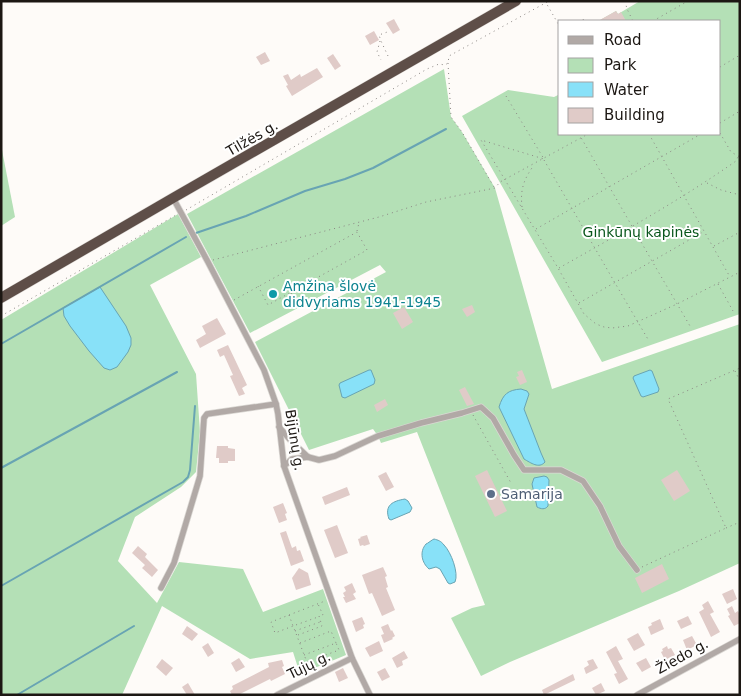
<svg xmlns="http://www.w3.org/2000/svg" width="741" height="696" viewBox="0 0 741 696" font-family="'DejaVu Sans',sans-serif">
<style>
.green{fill:#b4e0b6}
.water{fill:#88e1f8;stroke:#68a4b3}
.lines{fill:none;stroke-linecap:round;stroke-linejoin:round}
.stream{stroke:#68a4b3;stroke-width:2}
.building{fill:#e0cbc8}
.street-casing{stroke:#dad7d3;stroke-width:7}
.highway-casing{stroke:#dad7d3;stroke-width:11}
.path{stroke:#8b8683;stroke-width:1;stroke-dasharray:1 4;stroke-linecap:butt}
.street{stroke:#b1a9a6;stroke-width:5.5}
.highway{stroke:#5e4e48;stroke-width:10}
.culture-dot{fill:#0f9aa8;stroke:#fff;stroke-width:2}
.service-dot{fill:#5c6f8a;stroke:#fff;stroke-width:2}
.labels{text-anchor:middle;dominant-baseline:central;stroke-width:4;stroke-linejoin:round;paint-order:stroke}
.street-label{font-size:14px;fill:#1c1713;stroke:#fff}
.park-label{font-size:14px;fill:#08561b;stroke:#fff}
.culture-label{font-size:14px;fill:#0d838f;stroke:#fff;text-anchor:start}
.service-label{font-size:14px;fill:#4e5e75;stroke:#fff;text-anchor:start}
</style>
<rect width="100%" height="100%" fill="#fefbf8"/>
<g class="green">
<path d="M640 1H740V314L602 362 462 116 508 90 554 97 560 94V134H720V21H603L602 19 616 11 618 14Z"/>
<path d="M444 69 451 117 462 132 495 188 552 389 740 324V563L679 591 510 662 481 676 451 618 472 608 485 605 417 432 381 443 378 436 373 429 309 450 255 342 386 272 380 265 250 333 187 214Z"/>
<path d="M1 145 15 217 1 226Z"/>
<path d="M178 214 201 257 150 285 196 374 200 432 196 472 181 487 135 517 118 561 157 603 179 562 243 569 263 612 323 589 346 655 300 674 293 652 250 659 162 606 122 695H1V320Z"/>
</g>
<g class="water">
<path d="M100 287 126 326 131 338V345L128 352 117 367 110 370 104 368 89 351 70 326 64 316 63 308Z"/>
<path d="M369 370H371L375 380 374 384 345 398 342 397 339 385 340 383Z"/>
<path d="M650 370 652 371 659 389 658 392 643 397 641 396 633 378 634 376Z"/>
<path d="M521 389 527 391 529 394 524 409 541 453 545 462C539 469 531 463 524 459L499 407C503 394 508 390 521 389Z"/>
<path d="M544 476 547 477 549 480 548 506C545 510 541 509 537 507L532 484 534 478Z"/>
<path d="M405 499 408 501 412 508 410 512 391 520 389 519C384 505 393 501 405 499Z"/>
<path d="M434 539C438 540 441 541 444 545 451 552 459 573 455 582L450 584 448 583 440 569 436 567 429 569C422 563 419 552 426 544 427 544 433 539 434 539Z"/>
</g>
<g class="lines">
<g class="stream">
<path d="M196 233 246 216 305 191 345 179 373 168 446 129"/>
<path d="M1 344 186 237"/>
<path d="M1 468 177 372"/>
<path d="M1 586 183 482 188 477 190 470 195 406"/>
<path d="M17 695 134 626"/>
</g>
</g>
<g class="building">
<path d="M616 11 618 14 621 12 626 21H598Z"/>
<path d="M394 19 400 30 393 34 386 23Z"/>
<path d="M374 31 379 40 370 45 365 36Z"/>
<path d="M265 52 270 61 261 65 256 57Z"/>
<path d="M333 54 341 66 335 70 327 58Z"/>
<path d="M317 68 323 77 292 96 286 86 288 85 283 76 288 74 291 80 300 74 301 77Z"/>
<path d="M472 305 475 312 467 317 462 309Z"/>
<path d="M404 307 413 322 402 329 393 313Z"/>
<path d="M217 318 226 334 200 348 196 340 206 334 202 326Z"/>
<path d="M228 345 247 385 242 388 245 394 239 396 230 376 233 375 224 355 220 357 217 350Z"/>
<path d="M522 370 527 382 520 385 516 377 519 376 517 372Z"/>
<path d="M465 387 474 404 467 406 459 390Z"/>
<path d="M385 399 388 405 377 412 374 405Z"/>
<path d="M217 446H228V448L235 449V461H228V463H219V458H216Z"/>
<path d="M487 470 507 511 495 517 475 476Z"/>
<path d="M677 470 690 491 674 501 661 480Z"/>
<path d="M386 472 394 487 386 491 378 476Z"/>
<path d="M347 487 350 495 325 505 322 497Z"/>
<path d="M283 503 287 513 285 514 287 520 279 523 273 507Z"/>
<path d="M337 525 348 553 335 558 324 530Z"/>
<path d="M286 531 292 548 296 546 297 551 300 550 304 561 291 566 280 533Z"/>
<path d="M367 535 370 544 364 546 363 545 360 546 358 539 361 538 360 537Z"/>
<path d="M138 546 147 554 145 557 158 570 152 577 142 568 145 565 132 553Z"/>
<path d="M662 564 669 579 642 593 635 578Z"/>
<path d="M383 567 387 576 385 577 388 587 386 588 395 610 382 616 372 593 369 594 362 575Z"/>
<path d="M299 568 308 573 311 585 296 590 292 578Z"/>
<path d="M352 583 356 592 353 594 356 599 346 603 343 597H345L343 593 346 591 344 587Z"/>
<path d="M733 589 737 599 727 604 722 594Z"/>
<path d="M708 601 714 612 710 614 720 632 711 637 699 612 704 609 702 605Z"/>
<path d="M732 606 735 613 738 611 740 615V623L734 626 728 616 730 615 727 609Z"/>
<path d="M688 616 692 624 681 629 677 621Z"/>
<path d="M362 617 365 624 363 625 364 628 356 632 352 621Z"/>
<path d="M660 619 664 629 651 635 648 627 652 625 651 623Z"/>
<path d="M388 624 391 631 392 630 395 636 392 638 393 639 384 643 381 635 384 634 381 627Z"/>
<path d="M187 626 198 634 192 641 182 634Z"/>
<path d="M638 633 645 645 634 651 627 639Z"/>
<path d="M692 636 697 645 687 650 683 640Z"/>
<path d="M379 641 383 651 370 657 365 648Z"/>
<path d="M208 643 214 653 208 657 202 647Z"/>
<path d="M616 646 623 659 618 661 628 679 619 684 614 674 617 673 606 652Z"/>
<path d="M667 646 668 649 671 648 675 655 665 660 661 652 663 651 662 649Z"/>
<path d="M404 651 408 658 402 661 403 665 397 668 392 658Z"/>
<path d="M239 658 245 667 236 672 231 663Z"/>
<path d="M646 658 651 667 642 672 636 663Z"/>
<path d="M162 659 173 668 166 676 156 667Z"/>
<path d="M593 659 598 668 586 674 584 668 589 665 587 661Z"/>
<path d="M282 660 284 666 282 667 285 674 271 681 270 679 238 695H232L230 691 233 689 232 686 269 667 268 663Z"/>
<path d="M343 668 348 678 339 682 335 672Z"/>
<path d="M385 668 390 677 382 681 377 672Z"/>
<path d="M573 674 575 680 544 695 542 690Z"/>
<path d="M188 683 195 695H187L182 687Z"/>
<path d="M601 683 605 691 596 695 592 688Z"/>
</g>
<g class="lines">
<g class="street-casing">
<g id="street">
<path d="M173 198 208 262 264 370 276 404 278 414 284 466 352 658 370 695"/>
<path d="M279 427 292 442 308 457"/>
<path d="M284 466 292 459 308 457 319 460 335 456 367 441 378 436 421 423 462 413 481 407 493 418 514 455 524 470H561L583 481 600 506 619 546 637 570"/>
<path d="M161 588 174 563 200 476 204 418 207 414 276 404"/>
<path d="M277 695 352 658"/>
<path d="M637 695 740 639"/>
</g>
</g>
<g class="highway-casing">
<path id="highway" d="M1 298 173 198 516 1"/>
</g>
<g class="path">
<path d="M545 1 560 27"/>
<path d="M625 1 627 9 633 21"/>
<path d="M583 19 584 21"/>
<path d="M653 21 688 1"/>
<path d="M380 41 377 52 381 60"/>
<path d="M388 56 381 41 379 35 390 31"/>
<path d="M448 63 451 117 462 132 494 187"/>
<path d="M720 67 740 55"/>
<path d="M506 96 544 159 481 140 558 268 584 314 596 324 604 327 612 328 628 326 677 304 740 272"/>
<path d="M558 101 560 103"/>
<path d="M720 123 740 111"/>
<path d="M720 133 731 152 740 157"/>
<path d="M579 134 652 261 690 326"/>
<path d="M649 134 730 277"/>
<path d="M544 160 615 283 649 341"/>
<path d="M707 183 721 190 740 195"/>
<path d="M522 207C520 189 524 179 534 165"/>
<path d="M186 210 427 69 439 64 445 65 448 63 449 56 549 1"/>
<path d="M536 229 701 134"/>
<path d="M357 231 359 223"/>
<path d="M714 246 740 232"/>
<path d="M213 260 379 217 426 202 495 188 500 182 588 134"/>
<path d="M559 268C619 234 679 201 736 161L738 157"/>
<path d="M718 284 733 311"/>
<path d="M291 293 299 307"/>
<path d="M234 300 357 232 367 250 268 305 258 286"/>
<path d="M579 303 703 232"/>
<path d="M1 316 176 215"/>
<path d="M735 371 740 381"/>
<path d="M473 415 511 483"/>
<path d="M726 528 740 522"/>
<path d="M642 567 726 528 668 399 740 368"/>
<path d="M289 615 293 626 318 617"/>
<path d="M295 631 320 622"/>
<path d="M298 635 322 626 319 616 323 615 318 604"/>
<path d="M300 643 331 631 336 643"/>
<path d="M304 655 336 643 339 650 307 662C302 650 298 638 293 626L275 633 271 622 325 601"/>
</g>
<use href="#street" class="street"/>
<use href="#highway" class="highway"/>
</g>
<circle class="culture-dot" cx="273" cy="294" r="5"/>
<circle class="service-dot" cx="491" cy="494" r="5"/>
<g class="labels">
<g class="street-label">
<text transform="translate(252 138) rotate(-30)">Tilžės g.</text>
<text transform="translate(295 440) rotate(81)">Bijūnų g.</text>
<text transform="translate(682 656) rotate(-29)">Žiedo g.</text>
<text transform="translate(309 665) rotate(-26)">Tujų g.</text>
</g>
<g class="park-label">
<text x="641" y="232">Ginkūnų kapinės</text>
</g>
<g class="culture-label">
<text x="283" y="286">Amžina šlovė<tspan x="283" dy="16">didvyriams 1941-1945</tspan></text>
</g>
<g class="service-label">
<text x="501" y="494">Samarija</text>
</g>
</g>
<rect width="741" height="696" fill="none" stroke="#1c1713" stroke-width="5"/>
<rect x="558" y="20" width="162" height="115" fill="#ffffff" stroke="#a4a2a1"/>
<rect x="568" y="36" width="25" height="8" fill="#b1a9a6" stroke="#a4a2a1"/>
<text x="604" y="45" font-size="15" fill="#1c1713">Road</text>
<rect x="568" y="58" width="25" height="15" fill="#b4e0b6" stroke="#a4a2a1"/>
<text x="604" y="70" font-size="15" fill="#1c1713">Park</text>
<rect x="568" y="82" width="25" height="15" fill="#88e1f8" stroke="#a4a2a1"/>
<text x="604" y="95" font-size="15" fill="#1c1713">Water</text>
<rect x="568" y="108" width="25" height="15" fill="#e0cbc8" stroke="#a4a2a1"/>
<text x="604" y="120" font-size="15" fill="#1c1713">Building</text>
</svg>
